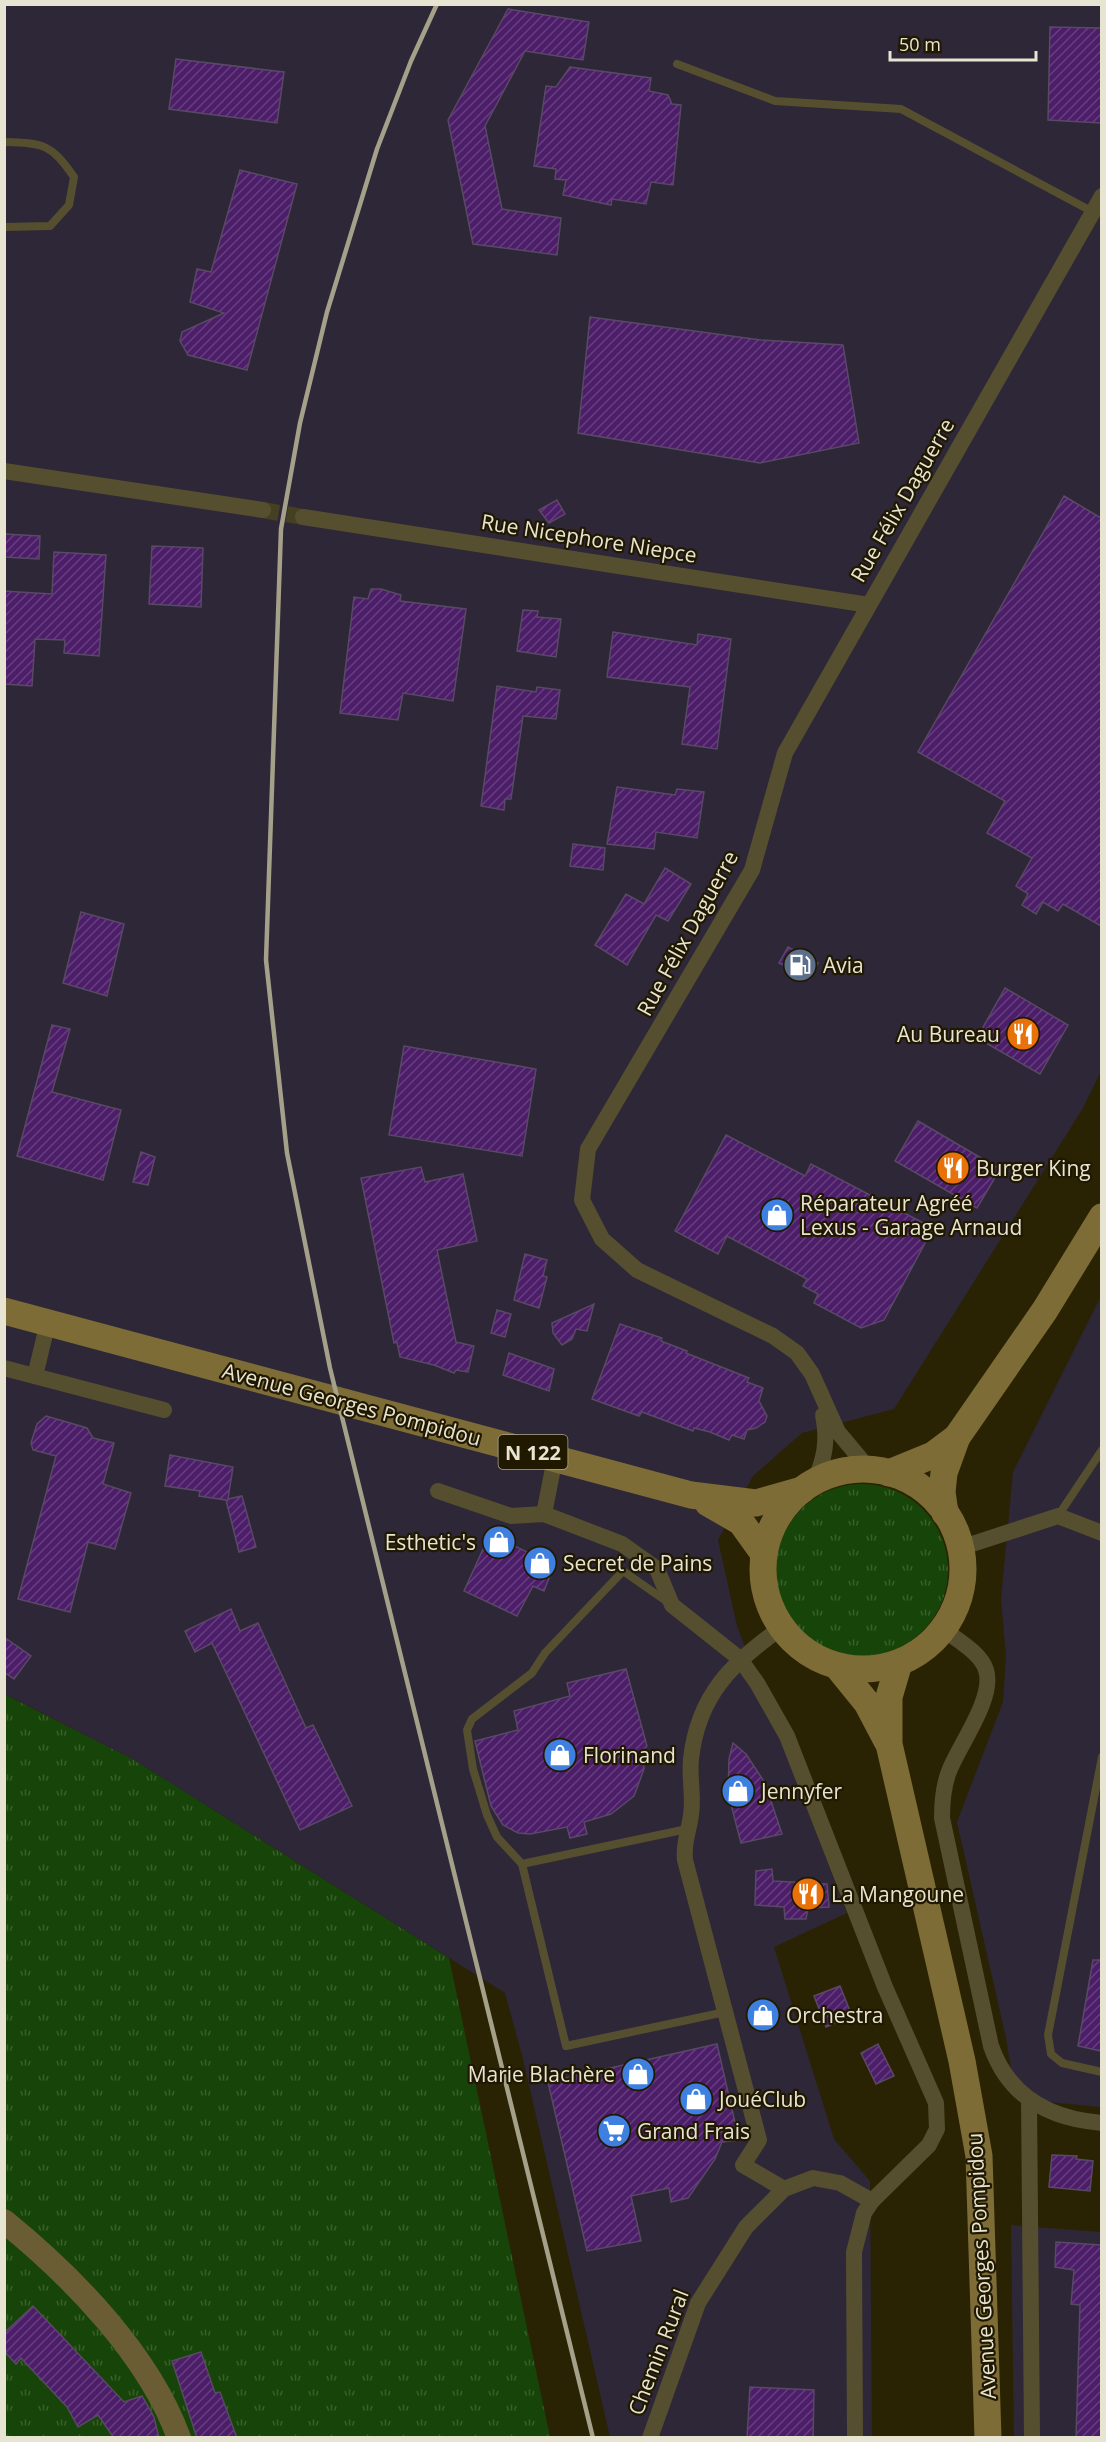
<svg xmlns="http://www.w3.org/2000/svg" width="1106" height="2442" viewBox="0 0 1106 2442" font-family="'Open Sans',sans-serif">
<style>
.industrial{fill:#2d2737}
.grass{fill:url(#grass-tufts)}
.building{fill:url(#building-hatch);stroke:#594965;stroke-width:1.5}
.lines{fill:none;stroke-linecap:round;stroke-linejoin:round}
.minor-tunnel{stroke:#464022;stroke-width:16;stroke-dasharray:16 8;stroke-linecap:butt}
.service{stroke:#564f2f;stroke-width:8}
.minor{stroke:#564f2f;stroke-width:16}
.secondary{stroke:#6a5d33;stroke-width:24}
.primary{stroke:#7e6c37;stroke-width:27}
.rail{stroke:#a5a089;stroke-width:4.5}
.labels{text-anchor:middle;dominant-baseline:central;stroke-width:4.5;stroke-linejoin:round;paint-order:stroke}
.shield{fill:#201900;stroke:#aca793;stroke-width:1.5}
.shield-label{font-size:20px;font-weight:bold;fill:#e8e4d2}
.street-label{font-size:21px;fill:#e8e4d2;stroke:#201900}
.poi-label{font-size:21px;fill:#e8e4d2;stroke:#201900;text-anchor:start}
</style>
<defs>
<pattern id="grass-tufts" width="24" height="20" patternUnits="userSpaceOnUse" patternTransform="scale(1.5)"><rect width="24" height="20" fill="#174509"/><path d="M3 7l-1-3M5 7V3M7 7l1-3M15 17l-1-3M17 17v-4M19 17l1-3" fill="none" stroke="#39602c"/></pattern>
<pattern id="building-hatch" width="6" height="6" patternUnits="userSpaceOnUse" patternTransform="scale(1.5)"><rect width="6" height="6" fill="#4c1d68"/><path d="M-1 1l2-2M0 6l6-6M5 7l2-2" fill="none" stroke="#663e7d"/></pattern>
</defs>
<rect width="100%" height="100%" fill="#2a2303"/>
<g class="industrial">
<path d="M4 5H1101V1071L1083 1108 894 1409 802 1433 753 1476 718 1540 737 1626 847 1913 774 1947 834 2139 870 2181 872 2437H610L523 2059 505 1993 134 1760 5 1694Z"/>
<path d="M1101 1296V2107L1016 2099 1006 2038 957 1822 1003 1702 1006 1657 1001 1599 1013 1472Z"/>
<path d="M1011 2225 1101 2232V2437H1014Z"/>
</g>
<g class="grass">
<circle cx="862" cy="1570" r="86"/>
<path d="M4 1694 134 1760 449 1958 550 2437H5Z"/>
</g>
<g class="building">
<path d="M508 9 589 22 583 60 525 51 485 126 502 209 561 218 557 255 473 244 448 120Z"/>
<path d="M1050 27 1101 28V123L1048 120Z"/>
<path d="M176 59 284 72 277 123 169 109Z"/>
<path d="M570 67 651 78 649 91 668 95 672 104 681 105 673 185 651 182 646 204 612 199 611 205 563 195 566 180 555 179 556 169 534 166 546 86 556 87Z"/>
<path d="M240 170 297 184 247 370 188 355 180 341 182 332 224 313 190 302 197 269 211 272Z"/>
<path d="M590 317 761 340 843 345 859 443 760 463 578 433Z"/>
<path d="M1064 496 1101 518V926L1063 904 1058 911 1043 902 1036 914 1022 905 1028 894 1016 886 1032 858 987 833 1005 801 918 752Z"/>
<path d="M557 500 565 514 549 523 539 510Z"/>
<path d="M4 534 40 536 39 559 4 557Z"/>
<path d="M152 546 203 548 201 607 149 604Z"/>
<path d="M54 552 106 555 99 656 64 653 65 640 35 639 32 686 4 684V591L52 594Z"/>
<path d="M371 589H381L401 595 400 601 466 609 453 701 403 693 398 720 340 713 354 597 368 599Z"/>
<path d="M523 610 538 611 537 617 561 619 556 657 517 651Z"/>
<path d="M613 632 697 645 698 634 731 639 717 749 682 744 690 687 607 677Z"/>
<path d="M497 686 536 692 537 687 560 690 556 719 523 716 511 799H505L504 810 481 806Z"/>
<path d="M617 787 675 795 677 789 704 792 697 838 656 832 654 849 607 844Z"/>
<path d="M573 844 605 848 603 870 570 866Z"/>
<path d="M665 868 691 884 668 921 656 915 627 965 595 945 626 894 644 904Z"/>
<path d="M81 912 124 924 107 996 63 983Z"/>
<path d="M788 947 818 963 809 979 779 963Z"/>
<path d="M1005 988 1068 1025 1040 1074 977 1038Z"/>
<path d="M52 1025 70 1029 52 1092 121 1110 103 1180 17 1156Z"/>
<path d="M404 1046 536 1069 522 1156 389 1135Z"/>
<path d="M918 1121 1000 1169 977 1208 895 1161Z"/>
<path d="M726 1135 805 1176 811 1164 933 1228 884 1320 861 1328 814 1303 818 1294 803 1286 807 1279 727 1236 718 1254 675 1231Z"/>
<path d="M141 1152 155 1157 148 1185 133 1182Z"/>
<path d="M421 1167 425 1182 463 1174 477 1241 437 1250 456 1342 474 1346 468 1372 456 1370 454 1373 434 1365 400 1357 397 1342 394 1343 361 1178Z"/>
<path d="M525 1254 547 1260 543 1276 547 1277 539 1308 514 1300Z"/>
<path d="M594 1304 587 1331 576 1329 572 1339 562 1345 553 1333 552 1323Z"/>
<path d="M497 1310 511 1314 505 1337 491 1333Z"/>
<path d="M620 1324 662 1338 661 1341 687 1351 686 1353 749 1378 747 1382 763 1388 759 1401 767 1416 765 1422 756 1428 747 1430 744 1439 732 1435 729 1440 710 1432 694 1428 693 1431 642 1412 639 1416 592 1399Z"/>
<path d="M509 1353 554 1369 549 1391 503 1375Z"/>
<path d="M46 1416 87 1428 93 1438 114 1443 103 1484 131 1493 115 1549 88 1542 70 1612 18 1599 56 1456 33 1450 31 1443 37 1424Z"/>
<path d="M170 1455 233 1467 228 1499 242 1496 256 1547 239 1552 226 1500 199 1496 200 1491 165 1486Z"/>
<path d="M490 1534 554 1565 544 1591 533 1586 517 1616 464 1591Z"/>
<path d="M231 1609 240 1631 258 1623 306 1728 313 1725 352 1806 300 1830 212 1643 195 1652 185 1631Z"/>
<path d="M4 1637 31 1656 14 1679 4 1672Z"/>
<path d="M626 1669 647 1746 642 1751 644 1769 634 1796 611 1814 584 1822 587 1834 570 1838 567 1827 530 1834 518 1833 503 1825 491 1806 475 1741 518 1730 514 1711 570 1696 567 1683Z"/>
<path d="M733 1743 746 1754 765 1783 782 1834 741 1843 728 1793 729 1759Z"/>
<path d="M772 1869 773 1881 827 1884 829 1907 808 1908 806 1919H785L784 1907 755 1905 756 1871Z"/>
<path d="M1093 1960H1101V2051L1078 2046Z"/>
<path d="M840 1986 852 2016 826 2027 814 1996Z"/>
<path d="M717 2044 739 2140 722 2142 715 2159 688 2198 671 2202 669 2188 631 2196 641 2241 587 2251 548 2082Z"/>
<path d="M878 2044 894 2076 876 2084 861 2053Z"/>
<path d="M1052 2155 1077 2156 1076 2159 1093 2161 1090 2191 1049 2187Z"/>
<path d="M1056 2242 1101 2245V2438H1076L1080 2305 1071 2304 1074 2270 1055 2267Z"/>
<path d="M33 2306 124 2402 142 2396 154 2417 159 2438H114L98 2415 78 2427 67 2407 21 2358 16 2364 4 2351V2333Z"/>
<path d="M201 2352 215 2393 220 2392 237 2438H197L172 2361Z"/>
<path d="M750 2387 814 2390 813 2438H747Z"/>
</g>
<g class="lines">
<path class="minor-tunnel" d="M263 510 303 517"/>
<g class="service">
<path d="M677 64 775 101 901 109 1093 212"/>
<path d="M4 142C44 143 51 144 74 177L69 205 50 226 4 227"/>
<path d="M1058 1516 1102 1450"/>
<path d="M669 1603 623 1571 545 1653 532 1673 472 1719 467 1730 473 1769 487 1815 497 1837 522 1864 566 2046 725 2012"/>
<path d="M1102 1757 1048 2035 1051 2054 1062 2063 1102 2072"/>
<path d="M522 1864 687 1829"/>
</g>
<g class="minor">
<path d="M4 471 263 510"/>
<path d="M303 517 869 605"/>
<path d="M4 1368 164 1410"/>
<path d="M35 1376 48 1322"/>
<path d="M869 1469 838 1432 812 1374 797 1353 773 1336 637 1270 602 1239 582 1200 588 1149 752 870 785 753 1102 196"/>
<path d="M815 1481C825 1457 828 1440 823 1415"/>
<path d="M438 1491 511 1516 544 1514 622 1544 657 1569 672 1605 740 1659 757 1683 787 1736 885 1987 936 2103 937 2129 929 2145 872 2201 864 2213 854 2252 855 2438"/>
<path d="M544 1514 555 1458"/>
<path d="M960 1548 1058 1516 1102 1533"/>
<path d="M781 1628C732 1663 698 1695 691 1759 689 1778 694 1797 691 1815 689 1831 683 1843 685 1860L759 2140 743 2165 784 2189"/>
<path d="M943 1629C957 1640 981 1653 986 1670 995 1697 960 1744 950 1769 943 1785 942 1801 942 1818L991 2046C1009 2097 1049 2119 1102 2123"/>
<path d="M1029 2100 1032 2438"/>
<path d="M650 2438 698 2303 746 2227 784 2189 813 2178 840 2183 872 2201"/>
</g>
<path class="secondary" d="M4 2221C72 2276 149 2355 179 2438"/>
<g class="primary">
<path d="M4 1311 691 1495 756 1503 802 1490"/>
<circle cx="863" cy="1569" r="100"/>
<path d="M889 1473 933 1455 957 1437"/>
<path d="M708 1503 741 1522 764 1554"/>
<path d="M945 1513 942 1492 944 1473 957 1437 1045 1310 1102 1217"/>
<path d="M899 1663 889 1697V1744L962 2061 979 2156 988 2438"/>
<path d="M837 1666 867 1703 887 1741"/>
</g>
<path class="rail" d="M437 4 411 61 377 149 327 312 300 423 281 529 266 960 287 1153 330 1368 593 2438"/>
</g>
<defs>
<g id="fuel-disc" transform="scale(1.725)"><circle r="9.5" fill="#5c6f8a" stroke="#201900"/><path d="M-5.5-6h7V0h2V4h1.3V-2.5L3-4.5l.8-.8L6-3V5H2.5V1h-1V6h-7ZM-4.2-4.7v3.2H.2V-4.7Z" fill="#fff"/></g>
<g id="restaurant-disc" transform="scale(1.725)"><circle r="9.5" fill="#e8710a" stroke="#201900"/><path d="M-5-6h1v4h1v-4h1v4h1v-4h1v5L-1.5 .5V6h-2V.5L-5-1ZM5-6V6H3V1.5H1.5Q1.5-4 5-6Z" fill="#fff"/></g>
<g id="shop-disc" transform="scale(1.725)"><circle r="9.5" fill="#3f7fe0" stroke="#201900"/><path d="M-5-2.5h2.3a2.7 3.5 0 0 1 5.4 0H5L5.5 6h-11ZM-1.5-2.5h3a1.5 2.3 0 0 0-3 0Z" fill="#fff"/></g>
<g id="supermarket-disc" transform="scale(1.725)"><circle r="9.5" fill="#3f7fe0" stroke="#201900"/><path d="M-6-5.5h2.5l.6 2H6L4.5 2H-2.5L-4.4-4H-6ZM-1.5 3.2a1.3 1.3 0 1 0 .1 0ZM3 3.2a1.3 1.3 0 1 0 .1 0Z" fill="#fff"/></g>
</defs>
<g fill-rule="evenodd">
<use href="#fuel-disc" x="800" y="965"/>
<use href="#restaurant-disc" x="1023" y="1034"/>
<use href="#restaurant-disc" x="953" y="1168"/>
<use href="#shop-disc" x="777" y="1215"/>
<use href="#shop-disc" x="499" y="1542"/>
<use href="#shop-disc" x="540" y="1563"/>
<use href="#shop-disc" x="560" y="1755"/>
<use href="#shop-disc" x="738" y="1791"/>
<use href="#restaurant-disc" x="808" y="1894"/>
<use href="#shop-disc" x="763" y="2015"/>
<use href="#shop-disc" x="638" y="2074"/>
<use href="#shop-disc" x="696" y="2099"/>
<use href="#supermarket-disc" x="614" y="2131"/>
</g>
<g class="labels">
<rect class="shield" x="498.5" y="1435" width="69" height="34" rx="4.5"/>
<g class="shield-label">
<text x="533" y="1452">N 122</text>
</g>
<g class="street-label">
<text transform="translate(902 500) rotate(-60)">Rue Félix Daguerre</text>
<text transform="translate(589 538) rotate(9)">Rue Nicephore Niepce</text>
<text transform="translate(687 933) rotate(-61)">Rue Félix Daguerre</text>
<text transform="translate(352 1404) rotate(15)">Avenue Georges Pompidou</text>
<text transform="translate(981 2266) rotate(-93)">Avenue Georges Pompidou</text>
<text transform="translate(658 2352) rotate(-69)">Chemin Rural</text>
</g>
<g class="poi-label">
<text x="823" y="965">Avia</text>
<text x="1000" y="1034" text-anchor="end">Au Bureau</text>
<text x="976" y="1168">Burger King</text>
<text x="800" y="1203">Réparateur Agréé<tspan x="800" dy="24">Lexus - Garage Arnaud</tspan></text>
<text x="476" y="1542" text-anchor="end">Esthetic's</text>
<text x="563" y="1563">Secret de Pains</text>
<text x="583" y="1755">Florinand</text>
<text x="761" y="1791">Jennyfer</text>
<text x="831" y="1894">La Mangoune</text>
<text x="786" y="2015">Orchestra</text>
<text x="615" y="2074" text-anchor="end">Marie Blachère</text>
<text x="719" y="2099">JouéClub</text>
<text x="637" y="2131">Grand Frais</text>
</g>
</g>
<rect width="1106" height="2442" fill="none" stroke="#e8e4d2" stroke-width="12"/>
<path d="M890 51v9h146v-9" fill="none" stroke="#e8e4d2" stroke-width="3"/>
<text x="899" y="51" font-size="18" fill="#e8e4d2" stroke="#201900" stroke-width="4.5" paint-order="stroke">50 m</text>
</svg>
